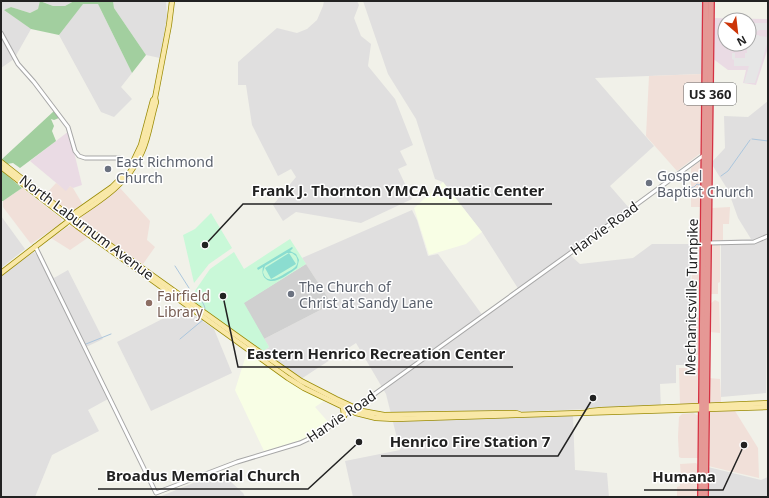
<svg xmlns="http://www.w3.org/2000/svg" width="769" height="498" viewBox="0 0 769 498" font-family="'Noto Sans',sans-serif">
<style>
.residential{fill:#e0dfdf}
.commercial{fill:#f1e0d9}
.industrial{fill:#eadbe4;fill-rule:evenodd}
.education{fill:#f8fee5}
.religious{fill:#d0d0d0}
.forest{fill:#a2cf9f}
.park{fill:#c9f8d8}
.pitch{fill:#8bddd0;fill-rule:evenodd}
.parking{fill:#e6e6e6}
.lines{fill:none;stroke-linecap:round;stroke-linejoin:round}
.stream{stroke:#abc6dd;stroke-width:1}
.minor-casing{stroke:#a6a6a6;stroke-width:5}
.major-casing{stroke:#9a8b06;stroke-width:6}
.highway-casing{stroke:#d53042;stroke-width:8}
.minor{stroke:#fff;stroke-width:3}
.major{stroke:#f9e8a7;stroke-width:4.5}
.highway{stroke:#e59895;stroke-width:5.5}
.worship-dot{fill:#6b7280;stroke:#fff;stroke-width:1.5}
.education-dot{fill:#8d6e63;stroke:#fff;stroke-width:1.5}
.labels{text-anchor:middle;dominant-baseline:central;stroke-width:3;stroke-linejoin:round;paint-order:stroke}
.shield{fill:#fff;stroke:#646464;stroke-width:1}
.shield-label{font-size:13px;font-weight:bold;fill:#222}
.worship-label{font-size:14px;fill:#5b616d;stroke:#fff;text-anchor:start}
.street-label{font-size:14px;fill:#222;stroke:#fff}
.education-label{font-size:14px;fill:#785e54;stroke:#fff;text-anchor:start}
.leader{fill:none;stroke:#222;stroke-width:1.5}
.callout-dot{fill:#222;stroke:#fff;stroke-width:1.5}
.callout-label{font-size:15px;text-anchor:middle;font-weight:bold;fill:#222;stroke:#fff;stroke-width:3;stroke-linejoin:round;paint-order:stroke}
</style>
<rect width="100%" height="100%" fill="#f1f1e9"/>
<g class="residential">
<path d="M1 1H74L65 6H53L41 1 38 9 30 13 11 7 5 10 31 29 14 59 1 68Z"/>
<path d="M113 1H166L167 17 160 58 146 55 114 8Z"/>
<path d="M324 1H357L359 5 354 18 361 36 371 44 368 66 395 99 413 145 400 151 407 165 398 169 412 199 361 223 296 212 283 221 273 205 296 177 291 169 278 176 252 125 246 85H238V62L277 28 297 33 307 29 317 20 323 6Z"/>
<path d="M363 1H703L702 74 595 78 654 146 610 186 630 209 569 254 580 264 633 258 652 244H691L689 365H676V383L660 384 661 410 588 409 416 416 573 415 575 470 607 473 609 497H353L345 461 400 450 386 394 356 343 301 379 262 352 269 347 264 339 332 304 302 258 412 210 417 220 428 256 438 254 483 316 519 290 482 232 443 182 435 179 416 119 388 74Z"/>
<path d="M83 3 98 4 132 73 121 87 132 99 114 117 101 112 59 35Z"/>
<path d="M768 101V337H767L766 393 721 397V240L751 239 738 218 728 190 711 163 725 148 724 116 748 117Z"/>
<path d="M1 216 25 249 1 268Z"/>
<path d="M34 252 54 278 68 270 103 339 84 348 108 399 88 410 99 431 52 455 35 497H1V271Z"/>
<path d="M182 307 214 329 232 373 151 411 117 342 176 312Z"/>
<path d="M708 467 761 480 768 477V497H707Z"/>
<path d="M220 472 243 493 245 497H159Z"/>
</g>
<g class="commercial">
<path d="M702 74V152L677 171 646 136 649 76Z"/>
<path d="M700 161 703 164 702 207H691V168Z"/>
<path d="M56 183 66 190 70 186 73 188 83 205 71 214 45 195Z"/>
<path d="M22 188 62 219 60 224 31 244 3 207V201Z"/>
<path d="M120 188 150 221 147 240 155 247 143 264 80 221 79 218 81 216Z"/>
<path d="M730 207 729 224H723V240L720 241H710V210L712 208Z"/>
<path d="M73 225 89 237 70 250 51 238 69 226Z"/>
<path d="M711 245H720V282L718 283V294H710V247Z"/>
<path d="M692 271H702L700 296H691Z"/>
<path d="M715 300 719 302 720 333 710 332V304Z"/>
<path d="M691 317 701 318V355H690Z"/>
<path d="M679 368H700V403L698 404H680Z"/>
<path d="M709 378 720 379 721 403H711L709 401Z"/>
<path d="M735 411 758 448 759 478 704 465V412Z"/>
<path d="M693 413 699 416 700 418 699 457 698 458H681L679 457 678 437 679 417 682 414Z"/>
<path d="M696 463 698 465 699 483 696 486 698 487V497H677V487L680 486 679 477H681L680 464Z"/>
</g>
<g class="industrial">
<path d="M712 18 768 19V48L756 85 743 83 746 70H728L712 58ZM725 20H749V44H725Z"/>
<path d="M69 131 82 185 73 188 70 186 66 191 30 161Z"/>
</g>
<g class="education">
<path d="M443 182 482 232 466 244 429 255 414 208Z"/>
<path d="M247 352 287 380 324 401 315 407 329 423 304 439 264 451 235 390Z"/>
</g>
<path class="religious" d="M306 264 332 304 264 339 243 303Z"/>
<g class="forest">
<path d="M40 1 53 6H65L74 1H113L114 8 146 55 132 73 98 4H83L59 35 31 29 4 10 11 7 30 13 38 9Z"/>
<path d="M54 111 59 118 54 120 51 119 54 126 52 131 56 141 20 168 13 163 7 164 1 160Z"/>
<path d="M1 170 22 188 3 201H1Z"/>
</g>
<g class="park">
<path d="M211 213 232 248 209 264 194 283 183 235 195 229Z"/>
<path d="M290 239 306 264 244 303 269 347 262 352 204 310 190 298 210 269 234 252 244 269Z"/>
</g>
<g class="pitch">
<path d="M292 247 293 248 290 251 296 254 299 260 297 268C290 273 274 286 266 279 262 276 262 271 263 267L258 270 257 268ZM287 253H292L296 256C298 260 298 263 296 266 294 269 289 271 286 273 278 278 266 285 263 272L265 266Z"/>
<path d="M289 253 296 264 271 279 265 268Z"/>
</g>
<path class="parking" d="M749 23H768V30H759L756 32V35H759V36L768 37V41L755 83H744L749 66H734V60L732 59V53H735V58H745V53H747V45L752 43 754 29 749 27Z"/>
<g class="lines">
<g class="stream">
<path d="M752 139 768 141"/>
<path d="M721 176 728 171 750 140"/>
<path d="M689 188 694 187 697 184 699 185 701 184"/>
<path d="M175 266 189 288"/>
<path d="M194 293C199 297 205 304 205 309"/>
<path d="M180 339 204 319"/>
<path d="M84 342 85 344"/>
<path d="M86 344 111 334"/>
</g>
<g class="minor-casing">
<g id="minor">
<path d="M1 33 18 64 34 82 68 127 75 151 79 156 85 158H120L132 166"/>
<path d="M708 243 754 242 768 236"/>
<path d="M35 246 156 493 237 462 300 443 319 434 569 254 704 155"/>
</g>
</g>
<g class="major-casing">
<g id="major">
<path d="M1 162 72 218 261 353 301 381 336 399 362 411 384 415 516 413 519 414"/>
<path d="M132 164 141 145 153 100 155 98"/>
<path d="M1 167 77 226 288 378 304 388 356 413 376 418 395 419 768 407"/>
<path d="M72 218 77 216C103 199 129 182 142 152 149 137 151 118 156 102L155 98 169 25 172 1"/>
<path d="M1 273 66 223 72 218 75 213 112 187 123 176"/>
<path d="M343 407 344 416"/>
<path d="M587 412 591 411 601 410 768 403"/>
</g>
</g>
<g class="highway-casing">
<g id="highway">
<path d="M701 497 706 1"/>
<path d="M705 497 711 1"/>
</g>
</g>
<use href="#minor" class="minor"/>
<use href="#major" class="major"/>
<use href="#highway" class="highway"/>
</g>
<g class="worship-dot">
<circle cx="108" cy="169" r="4"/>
<circle cx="649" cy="183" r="4"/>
<circle cx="291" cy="294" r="4"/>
</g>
<circle class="education-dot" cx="149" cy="303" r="4"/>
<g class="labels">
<rect class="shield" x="684" y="83" width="52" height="22" rx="3"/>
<g class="shield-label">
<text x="710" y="94">US 360</text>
</g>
<g class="worship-label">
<text x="116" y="161">East Richmond<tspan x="116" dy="16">Church</tspan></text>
<text x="657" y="175">Gospel<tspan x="657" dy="16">Baptist Church</tspan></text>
<text x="299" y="286">The Church of<tspan x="299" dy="16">Christ at Sandy Lane</tspan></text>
</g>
<g class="street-label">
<text transform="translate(87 227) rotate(37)">North Laburnum Avenue</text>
<text transform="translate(604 228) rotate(-36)">Harvie Road</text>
<text transform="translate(691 297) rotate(-89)">Mechanicsville Turnpike</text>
<text transform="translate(341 416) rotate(-34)">Harvie Road</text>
</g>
<g class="education-label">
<text x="157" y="295">Fairfield<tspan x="157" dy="16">Library</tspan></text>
</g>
</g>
<path class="leader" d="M205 245L243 204H552M223 296L238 367H513M593 398L558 456H381M359 442L308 489H98M744 445L723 490H644"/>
<g class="callout-dot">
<circle cx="205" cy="245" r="4"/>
<circle cx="223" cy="296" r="4"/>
<circle cx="593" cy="398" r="4"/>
<circle cx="359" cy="442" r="4"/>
<circle cx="744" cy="445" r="4"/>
</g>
<g class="callout-label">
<text x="398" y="196">Frank J. Thornton YMCA Aquatic Center</text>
<text x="376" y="359">Eastern Henrico Recreation Center</text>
<text x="470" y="447">Henrico Fire Station 7</text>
<text x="203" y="481">Broadus Memorial Church</text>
<text x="684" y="482">Humana</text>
</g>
<rect width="769" height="498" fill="none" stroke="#222222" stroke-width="4"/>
<g transform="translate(737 32) rotate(152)"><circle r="19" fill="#ffffff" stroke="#a7a7a7"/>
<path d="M0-3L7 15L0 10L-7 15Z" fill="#cc3508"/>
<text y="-6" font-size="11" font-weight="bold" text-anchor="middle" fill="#222222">N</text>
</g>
</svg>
